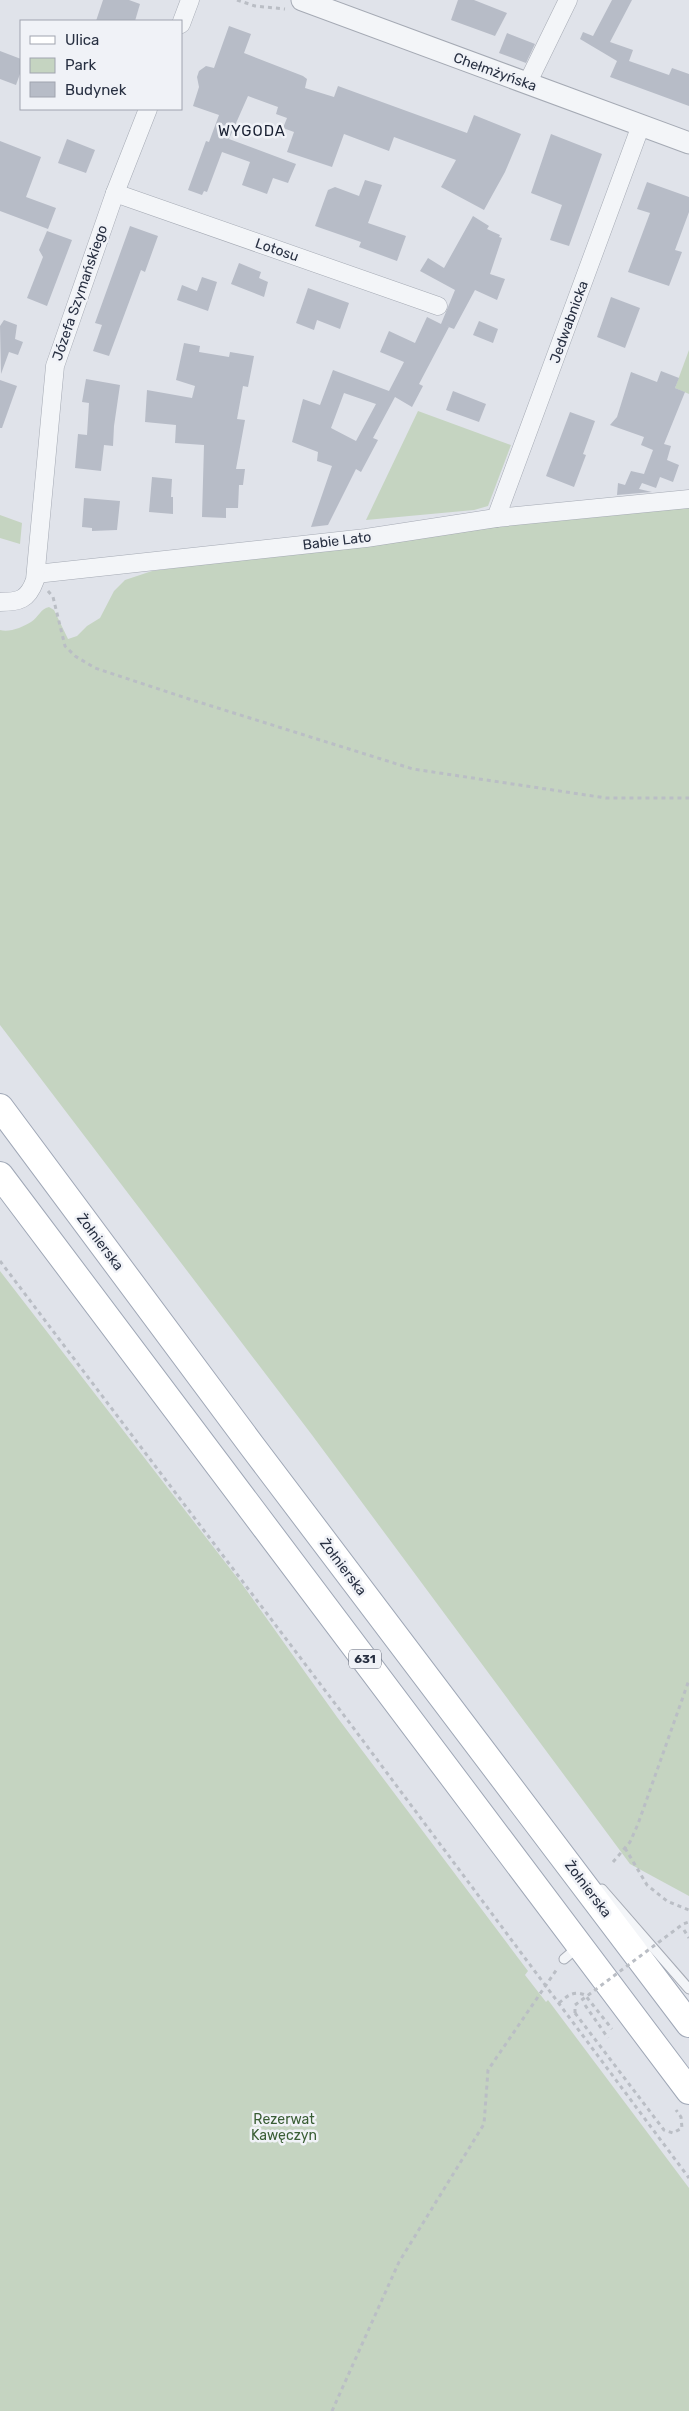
<svg xmlns="http://www.w3.org/2000/svg" width="689" height="2411" viewBox="0 0 689 2411" font-family="Rubik,sans-serif">
<style>
.green{fill:#c5d4c1}
.building{fill:#b7bcc7;fill-rule:evenodd}
.lines{fill:none;stroke-linecap:round;stroke-linejoin:round}
.service-casing{stroke:#a5aab4;stroke-width:11}
.minor-casing{stroke:#a5aab4;stroke-width:19}
.tertiary-casing{stroke:#a5aab4;stroke-width:23}
.primary-casing{stroke:#9fa7b6;stroke-width:28}
.path{stroke:#babec5;stroke-width:3;stroke-dasharray:4 4;stroke-linecap:butt}
.service{stroke:#f3f5f8;stroke-width:9}
.minor{stroke:#f3f5f8;stroke-width:18}
.tertiary{stroke:#f3f5f8;stroke-width:21}
.primary{stroke:#fff;stroke-width:26}
.path-bridge{stroke:#babec5;stroke-width:3;stroke-dasharray:4 4;stroke-linecap:butt}
.labels{text-anchor:middle;dominant-baseline:central;stroke-width:5;stroke-linejoin:round;paint-order:stroke}
.shield{fill:#f0f2f7;stroke:#646a78;stroke-width:1}
.shield-label{font-size:12px;font-weight:bold;fill:#283042}
.street-label{font-size:14px;fill:#283042;stroke:#f0f2f7}
.park-label{font-size:14px;fill:#3a5e35;stroke:#f0f2f7}
.neighbourhood-label{font-size:15px;letter-spacing:1px;fill:#1a2133;stroke:#f0f2f7}
</style>
<rect width="100%" height="100%" fill="#e0e3ea"/>
<g class="green">
<path d="M689 350V394L675 388Z"/>
<path d="M418 411 511 445 488 506 474 510 366 520Z"/>
<path d="M689 502V1896L630 1864 312 1435 0 1025V630C9 633 23 627 31 622 39 617 40 609 49 607L54 610 68 639 77 636 87 626 100 618 114 591 125 580 152 571 496 525Z"/>
<path d="M0 515 22 523 20 544 0 538Z"/>
<path d="M0 1271 242 1584 337 1717 528 1971 525 1975 546 2002 548 2000 689 2188V2411H0Z"/>
</g>
<g class="building">
<path d="M103 0H129L140 4 135 21H96Z"/>
<path d="M458 0H474L507 13 495 36 451 20Z"/>
<path d="M612 0H632L610 42 633 50 629 61 669 75 672 68 689 74V106L610 77 617 61 580 39 583 32 593 36Z"/>
<path d="M229 26 251 34 244 53 303 76 307 79 305 88 334 97 338 86 467 133 474 115 521 134 505 172 484 210 441 187 456 160 394 137 389 151 344 134 332 167 287 152 294 132 283 128 287 118 276 114 278 107 248 96 229 139 296 164 288 183 273 178 267 194 242 185 250 162 222 152 207 192 204 191 202 195 188 190 206 141 209 142 219 115 193 106 199 87 197 77 199 71 206 66 214 68Z"/>
<path d="M507 33 535 44 526 63 499 53Z"/>
<path d="M0 51 21 59V71L16 85 0 79Z"/>
<path d="M551 134 602 154 569 246 550 240 562 205 531 193Z"/>
<path d="M67 139 95 150 86 173 58 163Z"/>
<path d="M0 141 41 157 26 197 56 208 48 229 0 211Z"/>
<path d="M365 180 382 185 368 223 406 236 397 261 359 247 361 242 315 226 328 190 335 187 359 196Z"/>
<path d="M647 182 689 197V212L675 250 682 252 669 286 628 272 650 213 637 209Z"/>
<path d="M473 216 489 226 487 229 500 235 499 237 502 238 490 274 505 279 497 300 475 290 454 329 446 326 449 327 419 384 423 386 412 407 395 397 373 438 378 440 361 472 356 469 328 525 311 527 332 466 317 461 318 452 292 442 303 399 320 405 333 370 389 391 404 362 380 352 389 331 415 343 427 317 441 324 455 290 420 271 428 258 444 268ZM344 393 376 404 356 441 331 428Z"/>
<path d="M130 226 158 236 145 272 141 270 109 356 93 351 102 325 95 323Z"/>
<path d="M47 231 72 240 47 306 27 298 43 257 39 250Z"/>
<path d="M239 263 261 272 259 278 268 282 264 297 231 284Z"/>
<path d="M202 277 217 282 208 311 177 300 182 285 197 291Z"/>
<path d="M308 288 349 303 340 329 317 320 314 330 296 323Z"/>
<path d="M611 297 640 308 625 348 597 337Z"/>
<path d="M4 320 17 325 15 339 23 342 18 355 9 352 1 374 0 326Z"/>
<path d="M479 321 498 329 493 343 473 335Z"/>
<path d="M184 343 200 346 199 352 229 357 230 352 254 356 248 387 243 386 237 419 245 420 236 469H245L243 485H239L238 508H226V518L202 517 204 445 175 443 176 425 145 422 147 390 192 398 195 386 176 380Z"/>
<path d="M661 371 679 378 675 388 685 392 664 444 671 446 667 460 679 465 673 482 660 477 656 488 642 483 639 489 652 492 617 495 618 483 625 485 631 471 644 474 653 450 641 445 644 437 610 425 617 417 631 372 657 382Z"/>
<path d="M86 379 120 385 114 426 113 446 104 445 101 471 75 468 78 434 87 435 89 403 82 402Z"/>
<path d="M0 380 17 386 2 428H0Z"/>
<path d="M453 391 486 404 479 422 446 410Z"/>
<path d="M570 412 595 421 583 454 586 455 574 487 546 476Z"/>
<path d="M152 477 172 479 171 497H173V514L149 512Z"/>
<path d="M84 498 120 501 117 530 92 531V528L82 527Z"/>
</g>
<g class="lines">
<g class="service-casing">
<g id="service">
<path d="M602 1889 689 1989"/>
<path d="M564 1959 578 1947"/>
</g>
</g>
<g class="minor-casing">
<g id="minor">
<path d="M181 24 190 0"/>
<path d="M527 84 568 0"/>
<path d="M115 193 438 306"/>
<path d="M496 518 641 125"/>
<path d="M36 574 366 538 496 518 689 499"/>
<path d="M0 602C19 602 28 600 35 580L55 366 115 193 148 109"/>
</g>
</g>
<g class="tertiary-casing">
<path id="tertiary" d="M302 0 689 143"/>
</g>
<g class="primary-casing">
<g id="primary">
<path d="M0 1107 252 1446 689 2024"/>
<path d="M0 1175 689 2091"/>
</g>
</g>
<g class="path">
<path d="M237 0 255 6 285 9"/>
<path d="M48 591 53 597 65 646 75 656 95 668 189 699 413 769 606 798H689"/>
<path d="M0 1261 352 1726 689 2178"/>
<path d="M625 1848 647 1885 667 1901 689 1910"/>
<path d="M613 1862 630 1842 638 1824 689 1680"/>
<path d="M684 1930 689 1938"/>
<path d="M559 2003C567 1996 574 1990 585 1995L612 2029"/>
<path d="M585 2005 608 2038"/>
<path d="M575 2013 664 2130 673 2133 682 2128 681 2117 676 2110"/>
<path d="M332 2411 399 2262 484 2124 488 2070 557 1969"/>
</g>
<use href="#service" class="service"/>
<use href="#minor" class="minor"/>
<use href="#tertiary" class="tertiary"/>
<use href="#primary" class="primary"/>
<path class="path-bridge" d="M575 2013V2005L683 1924 689 1922"/>
</g>
<g class="labels">
<rect class="shield" x="349" y="1649.5" width="32" height="19" rx="4"/>
<g class="shield-label">
<text x="365" y="1659">631</text>
</g>
<g class="street-label">
<text transform="translate(495 72) rotate(20)">Chełmżyńska</text>
<text transform="translate(277 250) rotate(19)">Lotosu</text>
<text transform="translate(80 293) rotate(-71)">Józefa Szymańskiego</text>
<text transform="translate(569 322) rotate(-70)">Jedwabnicka</text>
<text transform="translate(337 541) rotate(-7)">Babie Lato</text>
<text transform="translate(100 1242) rotate(53)">Żołnierska</text>
<text transform="translate(343 1567) rotate(53)">Żołnierska</text>
<text transform="translate(588 1889) rotate(53)">Żołnierska</text>
</g>
<g class="park-label">
<text x="284" y="2119">Rezerwat<tspan x="284" dy="16">Kawęczyn</tspan></text>
</g>
<g class="neighbourhood-label">
<text x="252" y="131">WYGODA</text>
</g>
</g>
<rect x="20" y="20" width="162" height="90" fill="#f0f2f7" stroke="#a0a4af"/>
<rect x="30" y="36" width="25" height="8" fill="#ffffff" stroke="#a0a4af"/>
<text x="65" y="45" font-size="15" fill="#283042">Ulica</text>
<rect x="30" y="58" width="25" height="15" fill="#c5d4c1" stroke="#a0a4af"/>
<text x="65" y="70" font-size="15" fill="#283042">Park</text>
<rect x="30" y="82" width="25" height="15" fill="#b7bcc7" stroke="#a0a4af"/>
<text x="65" y="95" font-size="15" fill="#283042">Budynek</text>
</svg>
